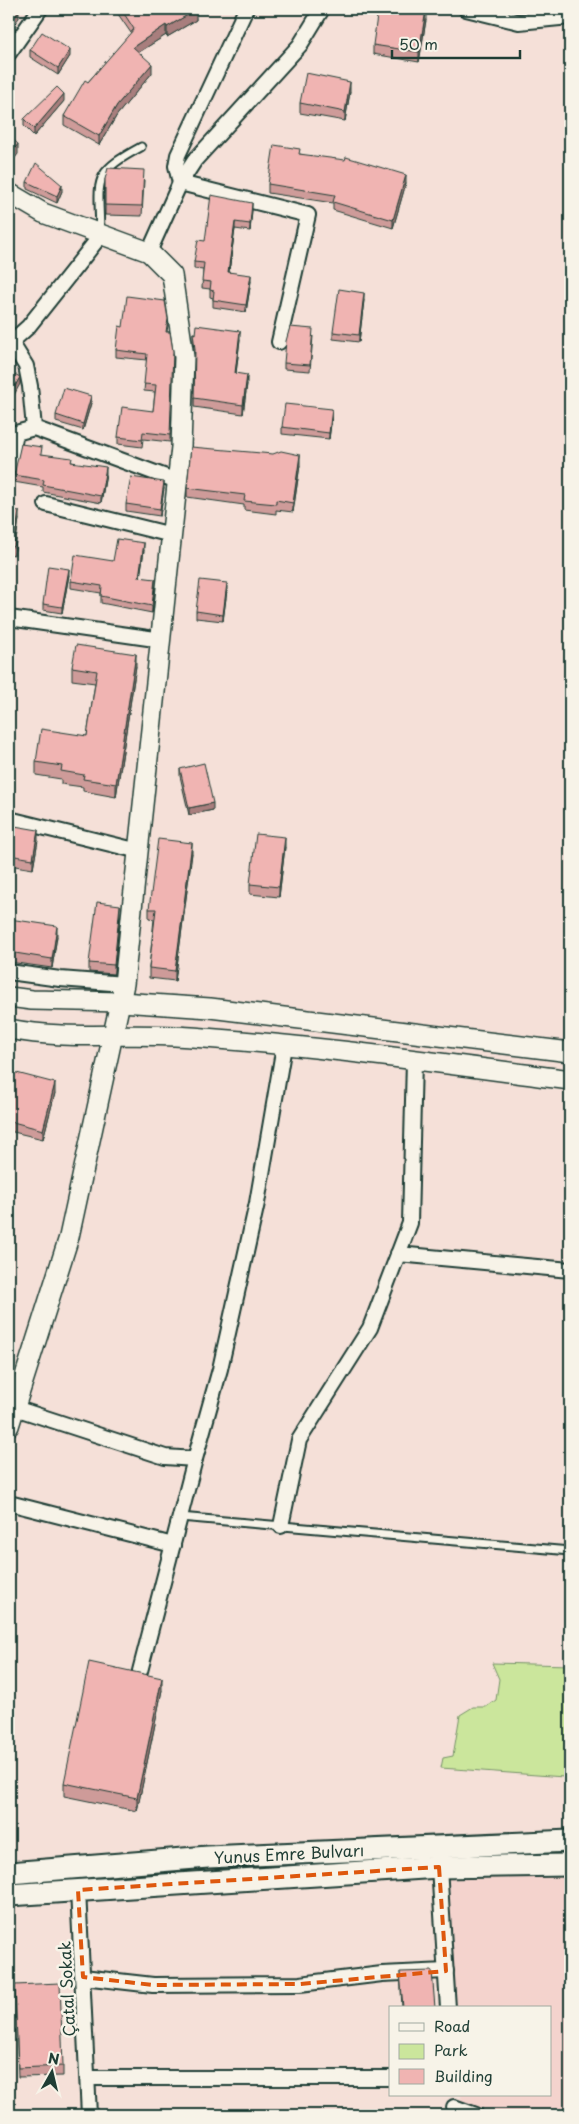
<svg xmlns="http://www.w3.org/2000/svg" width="579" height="2124" viewBox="0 0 579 2124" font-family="'Playpen Sans',sans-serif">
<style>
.built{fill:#f4d3cd}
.green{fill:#cbe69c;stroke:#759268}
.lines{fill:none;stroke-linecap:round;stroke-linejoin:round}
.lane-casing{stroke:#1f3d34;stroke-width:11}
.street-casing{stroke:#1f3d34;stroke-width:18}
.secondary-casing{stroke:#1f3d34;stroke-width:22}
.primary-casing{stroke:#1f3d34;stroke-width:25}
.lane{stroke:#f7f3e8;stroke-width:7}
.street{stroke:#f7f3e8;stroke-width:14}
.secondary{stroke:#f7f3e8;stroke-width:19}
.primary{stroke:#f7f3e8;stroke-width:21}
.wall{fill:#ce9b99;stroke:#1f3d34}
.shaded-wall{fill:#a87e7d;stroke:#1f3d34}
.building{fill:#f0b4b2;stroke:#1f3d34}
.marked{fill:none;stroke:#de580e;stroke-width:4;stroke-dasharray:10 6;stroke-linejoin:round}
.labels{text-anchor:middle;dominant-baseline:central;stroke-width:5;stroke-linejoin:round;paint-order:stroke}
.street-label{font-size:16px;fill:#1f3d34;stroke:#f7f3e8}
</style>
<rect width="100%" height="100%" fill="#f5e0d8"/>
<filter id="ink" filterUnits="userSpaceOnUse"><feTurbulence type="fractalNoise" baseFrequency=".02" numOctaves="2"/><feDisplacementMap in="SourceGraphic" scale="10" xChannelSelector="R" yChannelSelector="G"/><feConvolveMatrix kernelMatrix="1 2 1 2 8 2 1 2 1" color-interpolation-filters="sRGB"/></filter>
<g filter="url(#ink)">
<path class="built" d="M570 1877V2115H462L461 2095H550V2008H456L449 1879Z"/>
<path class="green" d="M492 1663 570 1665V1775L564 1777 441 1768 443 1758 453 1756 460 1715 473 1707H486L496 1700 499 1679Z"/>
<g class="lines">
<g class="lane-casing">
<g id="lane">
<path d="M100 232C99 179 91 174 141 147"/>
<path d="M180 1517 570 1551"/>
</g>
</g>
<g class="street-casing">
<g id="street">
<path d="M246 9 178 155 176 166 180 183 308 215 279 342"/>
<path d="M466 9 519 22 570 17"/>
<path d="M9 53 40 9"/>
<path d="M149 252 180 183 195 160 300 45 322 9"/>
<path d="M11 342 26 366 30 386 34 428 177 481"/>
<path d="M9 344 28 327 101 235"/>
<path d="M9 467 16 433 34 428"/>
<path d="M46 504 172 535"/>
<path d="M9 618 162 640"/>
<path d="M9 819 139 851"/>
<path d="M9 972 60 979 124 984"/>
<path d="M398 1254 570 1270"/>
<path d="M15 1408 165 1457 195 1459 220 1369 257 1203 284 1046"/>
<path d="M9 1503 173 1545"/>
<path d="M281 1526 299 1440 370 1328 410 1223 414 1060"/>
<path d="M140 1671 195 1459"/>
<path d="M439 1867 448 2008"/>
<path d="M78 1890 89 2115"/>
<path d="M83 1977 153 1985 300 1984 382 1974 446 1971"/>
<path d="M89 2078H390"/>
<path d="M454 2107 476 2115"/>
</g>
</g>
<g class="secondary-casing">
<g id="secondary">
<path d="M9 193 43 213 149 252 172 275 184 357 181 447 124 984 69 1237 9 1426"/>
<path d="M9 997 32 1000 121 1002 210 1008 570 1052"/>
<path d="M9 1029C64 1040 119 1033 175 1036 307 1044 439 1063 570 1080"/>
</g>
</g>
<g class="primary-casing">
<g id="primary">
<path d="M9 1873 208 1857 570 1841"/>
<path d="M9 1895 439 1867 570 1865"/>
</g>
</g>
<use href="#lane" class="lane"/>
<use href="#street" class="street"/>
<use href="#secondary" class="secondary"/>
<use href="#primary" class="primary"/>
</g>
<g class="wall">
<path d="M118 9H195L196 20 167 37 166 35 139 52 152 73 117 115 99 145 64 125V116L88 82 131 33 118 14Z"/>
<path d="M426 20 419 62 373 54V45Z"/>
<path d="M30 50 70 56 58 75 30 57Z"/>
<path d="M350 92 345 121 300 113V103Z"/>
<path d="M64 101 34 136 24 126V119Z"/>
<path d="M300 154 406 183 393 228 333 210V203L268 193V184Z"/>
<path d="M105 179 144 180 142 216 105 215Z"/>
<path d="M27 182 62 191 57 203 27 189Z"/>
<path d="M252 210 250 231 235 229 229 272 251 281 246 312 213 307V298L210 297V289L202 288 203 270 194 269V262L205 241Z"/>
<path d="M364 300 359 342 333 339V332Z"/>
<path d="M168 325 167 332H170V442L143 439 142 447 118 444V437L153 411 155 392 144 391 147 360 116 357V350L123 327Z"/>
<path d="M193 333 240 339 236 373 247 384 243 414 194 407 195 356 193 342Z"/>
<path d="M313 336 310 371 284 369V363Z"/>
<path d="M91 403 83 430 56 422V415Z"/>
<path d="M332 416 329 439 282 434V427Z"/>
<path d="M42 454 72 462 106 474 101 503 43 492V487L14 482V475Z"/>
<path d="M300 465 293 512 276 510V514L244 510V505L187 497V488Z"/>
<path d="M164 488 160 516 126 511V504Z"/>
<path d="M9 510 19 519 14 555 9 554Z"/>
<path d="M144 550 140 577 155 586 152 613 101 603V593L71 588V581L113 561Z"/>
<path d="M69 575 62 613 43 610V604Z"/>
<path d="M227 590 223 621 196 618V611Z"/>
<path d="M136 666 116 797 83 791V787L61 784V779L36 775V762L87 736 95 683 72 680V667Z"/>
<path d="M180 769 213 810 189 815 180 776Z"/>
<path d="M9 825 38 840 33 869 9 865Z"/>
<path d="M285 847 279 897 250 894V884Z"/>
<path d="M192 853 175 981 149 978V968L154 919 149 918V909Z"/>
<path d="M120 915 114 974 89 972V963Z"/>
<path d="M9 919 57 936 52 968 9 962Z"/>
<path d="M9 1071 55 1093 43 1139 9 1131Z"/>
<path d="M162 1690 137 1811 64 1796V1783Z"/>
<path d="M400 1972 435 2008H402Z"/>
<path d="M15 1995 63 2066V2076L18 2077Z"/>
</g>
<g class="shaded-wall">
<path d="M196 10V20L167 37V27Z"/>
<path d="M426 10V20L419 62V52Z"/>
<path d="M19 12V18L9 30V23Z"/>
<path d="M166 25V35L133 56V47Z"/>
<path d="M70 50V56L58 75V68Z"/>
<path d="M152 64V73L117 115 99 145V136L117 105Z"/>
<path d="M350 82V92L345 121V112Z"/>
<path d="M64 94V101L34 136V129Z"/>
<path d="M18 144V154L9 166V156Z"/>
<path d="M406 175V183L393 228V220Z"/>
<path d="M62 185V191L57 203V196Z"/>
<path d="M252 203V210L250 231V224Z"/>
<path d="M235 222V229L228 278V272Z"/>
<path d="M251 275V281L246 312V305Z"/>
<path d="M364 293V300L359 342V335Z"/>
<path d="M240 331V339L235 382V373Z"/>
<path d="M247 375V384L243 414V405Z"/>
<path d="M20 377V384L9 404V397Z"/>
<path d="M91 396V403L83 430V424Z"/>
<path d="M332 409V416L329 439V433Z"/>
<path d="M300 455V465L293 512V503Z"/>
<path d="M106 467V474L101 503V496Z"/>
<path d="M164 482V488L160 516V509Z"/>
<path d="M19 511V519L14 555V547Z"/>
<path d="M144 543V550L139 584V577Z"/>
<path d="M69 569V575L62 613V607Z"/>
<path d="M155 579V586L152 613V606Z"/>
<path d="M227 583V590L223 621V615Z"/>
<path d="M14 626V633L10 651V644Z"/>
<path d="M136 654V666L116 797V784Z"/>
<path d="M213 803V810L189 815V808Z"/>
<path d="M38 830V840L33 869V859Z"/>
<path d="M285 837V847L279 897V887Z"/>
<path d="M192 843V853L175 981V971Z"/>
<path d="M120 905V915L114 974V965Z"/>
<path d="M57 926V936L52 968V959Z"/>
<path d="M55 1083V1093L43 1139V1130Z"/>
<path d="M162 1678V1690L137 1811V1798Z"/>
</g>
<g class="building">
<path d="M9 9H15L19 12 9 23Z"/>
<path d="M121 9H195L196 10 167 27 166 25 133 47 152 64 117 105 99 136 64 116 85 80 88 82 134 29Z"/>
<path d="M378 9H419L426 10 419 52 373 45Z"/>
<path d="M42 32 70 50 58 68 30 50Z"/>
<path d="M306 73 350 82 345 112 300 103Z"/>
<path d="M57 87 64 94 34 129 24 119Z"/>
<path d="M9 136 18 144 9 156Z"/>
<path d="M274 145 300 149 299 154 345 160 346 157 406 175 393 220 333 202 335 195 268 184Z"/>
<path d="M36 163 62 185 57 196 27 182Z"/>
<path d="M108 168 144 170 142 206 105 205V179Z"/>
<path d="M211 195 252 203 250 224 235 222 228 272 251 275 246 305 213 300 214 291 210 290 211 282 202 281 204 263 194 262 198 240 205 241Z"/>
<path d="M339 289 364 293 359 335 333 332Z"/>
<path d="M127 296 165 301 168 319 166 332H170L173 351 170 435 143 432 142 440 118 437 122 407 153 411 156 385 144 384 147 354 116 350 119 326 123 327Z"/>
<path d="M196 325 240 331 235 373 247 375 243 405 194 398 195 349 193 333 195 334Z"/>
<path d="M290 327 313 329 310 365 284 363 286 341Z"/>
<path d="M9 371 20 377 9 397Z"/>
<path d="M64 388 91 396 83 424 56 415Z"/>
<path d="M285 404 332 409 329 433 282 427Z"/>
<path d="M21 444 42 447 41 454 72 458 71 462 106 467 101 496 43 485 44 480 14 475Z"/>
<path d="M191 447 273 454 281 451 300 455 293 503 276 500V504L244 501 245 495 187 488Z"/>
<path d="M131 477 164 482 160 509 126 504Z"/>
<path d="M9 510 19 511 14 547 9 546Z"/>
<path d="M117 539 144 543 139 577 155 579 152 606 101 596 102 586 71 581 75 555 113 561Z"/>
<path d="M48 566 69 569 62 607 43 604Z"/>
<path d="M200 580 227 583 223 615 196 611Z"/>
<path d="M9 625 14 626 10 644H9Z"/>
<path d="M76 645 136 654 116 784 83 779 84 775 61 771 62 766 36 762 41 729 87 736 97 671 72 667Z"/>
<path d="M204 763 213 803 189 808 180 769Z"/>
<path d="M9 825 38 830 33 859 9 855Z"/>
<path d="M256 834 285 837 279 887 250 884Z"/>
<path d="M158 839 192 843 175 971 149 968 156 909H149Z"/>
<path d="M97 902 120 905 114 965 89 963Z"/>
<path d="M9 919 57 926 52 959 9 952Z"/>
<path d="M9 1071 55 1083 43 1130 9 1121Z"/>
<path d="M89 1662 162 1678 137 1798 64 1783Z"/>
<path d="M432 1971 435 2008H403L400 1972Z"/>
<path d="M60 1983 63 2066 18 2068 15 1985Z"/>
</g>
</g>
<path class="marked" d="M439 1867 446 1971 300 1984 153 1985 83 1977 78 1890Z"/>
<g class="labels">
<g class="street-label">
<text transform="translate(289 1853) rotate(-3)">Yunus Emre Bulvarı</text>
<text transform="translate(66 1989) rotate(-93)">Çatal Sokak</text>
</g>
</g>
<rect width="579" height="2124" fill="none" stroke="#f7f3e8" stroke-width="30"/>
<rect x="15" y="15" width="549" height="2094" fill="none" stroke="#1f3d34" stroke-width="2" filter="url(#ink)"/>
<rect x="389" y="2006" width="162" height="90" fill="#f7f3e8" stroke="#a1aaa0"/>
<rect x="399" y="2023" width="25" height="8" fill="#f7f3e8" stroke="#a1aaa0"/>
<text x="434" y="2032" font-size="15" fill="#1f3d34">Road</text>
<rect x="399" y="2044" width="25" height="15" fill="#cbe69c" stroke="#a1aaa0"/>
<text x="434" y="2056" font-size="15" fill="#1f3d34">Park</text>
<rect x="399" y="2069" width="25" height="15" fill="#f0b4b2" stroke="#a1aaa0"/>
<text x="434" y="2082" font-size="15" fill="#1f3d34">Building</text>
<g transform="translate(52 2072) rotate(8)" stroke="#f7f3e8" stroke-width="4" paint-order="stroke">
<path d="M0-4L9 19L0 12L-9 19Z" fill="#1f3d34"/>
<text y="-8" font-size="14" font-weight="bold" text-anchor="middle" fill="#1f3d34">N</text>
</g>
<path d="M392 50v8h128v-8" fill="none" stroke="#1f3d34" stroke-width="2.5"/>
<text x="399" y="50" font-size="15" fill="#1f3d34" stroke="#f7f3e8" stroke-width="4" paint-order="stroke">50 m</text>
</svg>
